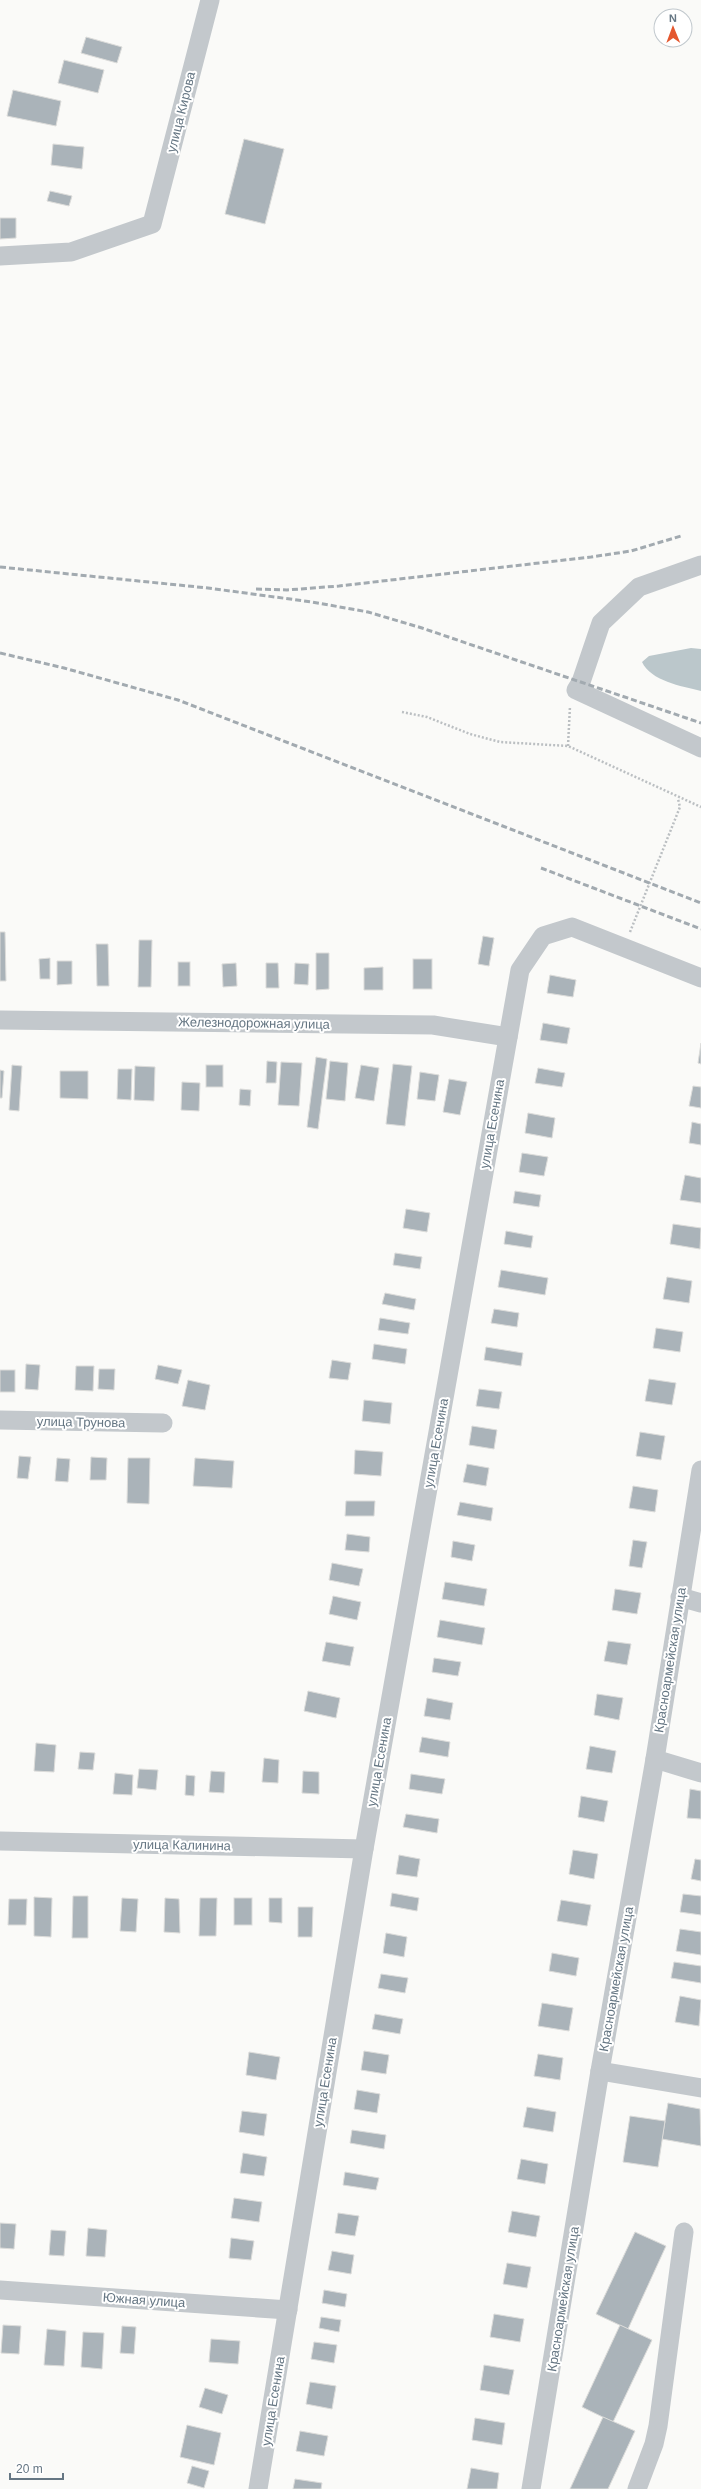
<svg xmlns="http://www.w3.org/2000/svg" width="701" height="2489" viewBox="0 0 701 2489" font-family="Helvetica,sans-serif">
<style>
.water{fill:#bbc7cb}
.building{fill:#aab3b9;stroke:#dcdcda}
.lines{fill:none;stroke-linecap:round;stroke-linejoin:round}
.path{stroke:#bbbfc2;stroke-width:2.5;stroke-dasharray:2 2;stroke-linecap:butt}
.minor{stroke:#c3c8cc;stroke-width:19}
.rail{stroke:#a2aab0;stroke-width:3;stroke-dasharray:6 3;stroke-linecap:butt}
.labels{text-anchor:middle;dominant-baseline:central;stroke-width:4;stroke-linejoin:round;paint-order:stroke}
.street-label{font-size:13px;fill:#657683;stroke:#fff}
</style>
<rect width="100%" height="100%" fill="#fafaf8"/>
<path class="water" d="M691 648 701 649V691C681 686 651 681 642 662L649 656Z"/>
<g class="building">
<path d="M86 37 122 47 117 63 81 53Z"/>
<path d="M64 60 104 70 98 93 58 83Z"/>
<path d="M13 90 61 101 56 126 7 116Z"/>
<path d="M244 139 284 149 265 224 225 214Z"/>
<path d="M53 144 84 147 82 169 51 165Z"/>
<path d="M50 191 72 196 69 206 47 201Z"/>
<path d="M0 218H16V238L0 239Z"/>
<path d="M0 932H5L6 981H0Z"/>
<path d="M483 936 494 938 489 966 478 964Z"/>
<path d="M139 940H152L151 987H138Z"/>
<path d="M96 944H108L109 986H97Z"/>
<path d="M316 953H329V989L316 990Z"/>
<path d="M50 958V979H40L39 959Z"/>
<rect x="413" y="959" width="19" height="30"/>
<path d="M57 961H72V984L57 985Z"/>
<rect x="178" y="962" width="12" height="24"/>
<path d="M236 963 237 986 223 987 222 964Z"/>
<path d="M266 963H278L279 988H266Z"/>
<path d="M295 963 309 964 308 985 294 984Z"/>
<path d="M383 967V990H364V968Z"/>
<path d="M550 975 576 980 573 997 547 993Z"/>
<path d="M543 1023 570 1028 567 1044 540 1040Z"/>
<path d="M701 1043V1064L698 1063Z"/>
<path d="M316 1057 327 1059 318 1129 307 1127Z"/>
<path d="M267 1061 277 1062 276 1083H266Z"/>
<path d="M330 1061 348 1063 345 1101 326 1099Z"/>
<path d="M281 1062 302 1063 299 1106 278 1105Z"/>
<path d="M393 1064 412 1066 405 1126 386 1124Z"/>
<path d="M12 1065 22 1066 19 1111 9 1110Z"/>
<rect x="206" y="1065" width="17" height="22"/>
<path d="M361 1065 379 1068 374 1101 355 1098Z"/>
<path d="M135 1066 155 1067 154 1101 134 1100Z"/>
<path d="M538 1068 565 1073 562 1087 535 1083Z"/>
<path d="M118 1069H132L131 1100 117 1099Z"/>
<path d="M0 1070 4 1071 2 1098H0Z"/>
<path d="M60 1071H88V1099L60 1098Z"/>
<path d="M420 1072 439 1075 435 1101 417 1099Z"/>
<path d="M449 1079 467 1082 460 1115 443 1112Z"/>
<path d="M182 1082 200 1083 199 1111 181 1110Z"/>
<path d="M693 1086 701 1087V1108L689 1106Z"/>
<path d="M240 1089 251 1090 250 1106 239 1105Z"/>
<path d="M528 1113 555 1118 552 1138 525 1133Z"/>
<path d="M692 1122 701 1124V1145L689 1143Z"/>
<path d="M522 1153 548 1157 544 1176 519 1172Z"/>
<path d="M685 1175 701 1178V1203L680 1200Z"/>
<path d="M515 1191 541 1195 539 1207 513 1203Z"/>
<path d="M406 1209 430 1213 427 1232 403 1228Z"/>
<path d="M673 1224 701 1228 700 1249 670 1244Z"/>
<path d="M506 1231 533 1236 531 1248 504 1244Z"/>
<path d="M395 1253 422 1257 420 1269 393 1265Z"/>
<path d="M501 1270 548 1278 545 1295 498 1287Z"/>
<path d="M667 1277 692 1281 689 1303 663 1299Z"/>
<path d="M385 1293 416 1299 414 1310 382 1304Z"/>
<path d="M494 1309 519 1313 517 1327 491 1323Z"/>
<path d="M380 1318 410 1323 408 1334 378 1330Z"/>
<path d="M656 1328 683 1332 680 1352 653 1348Z"/>
<path d="M374 1344 407 1349 405 1364 372 1359Z"/>
<path d="M486 1347 523 1353 521 1366 484 1360Z"/>
<path d="M332 1360 351 1363 348 1380 329 1378Z"/>
<path d="M26 1364 40 1365 38 1390 25 1389Z"/>
<path d="M158 1365 182 1370 178 1384 155 1379Z"/>
<path d="M76 1366H94L93 1391 75 1390Z"/>
<path d="M99 1369H115L114 1390 98 1389Z"/>
<rect x="0" y="1370" width="15" height="22"/>
<path d="M649 1379 676 1383 672 1405 645 1401Z"/>
<path d="M188 1380 210 1385 205 1410 182 1406Z"/>
<path d="M479 1389 502 1392 499 1409 476 1406Z"/>
<path d="M364 1400 392 1403 390 1424 362 1421Z"/>
<path d="M472 1426 497 1430 494 1449 469 1445Z"/>
<path d="M640 1432 665 1436 661 1460 636 1456Z"/>
<path d="M355 1450 383 1452 381 1476 354 1474Z"/>
<path d="M19 1456 31 1457 28 1479 17 1478Z"/>
<path d="M91 1457 107 1458 106 1480H90Z"/>
<path d="M57 1458 70 1459 68 1482 55 1481Z"/>
<path d="M128 1458H150L149 1504 127 1503Z"/>
<path d="M195 1458 234 1461 232 1488 193 1486Z"/>
<path d="M467 1464 489 1468 486 1486 463 1482Z"/>
<path d="M633 1486 658 1490 655 1512 629 1508Z"/>
<path d="M346 1501H375L374 1516H345Z"/>
<path d="M460 1502 493 1508 491 1521 457 1515Z"/>
<path d="M347 1534 370 1537 369 1552 345 1550Z"/>
<path d="M633 1540 647 1542 642 1568 629 1566Z"/>
<path d="M453 1541 475 1545 472 1561 451 1557Z"/>
<path d="M332 1563 363 1569 359 1586 329 1580Z"/>
<path d="M445 1582 487 1589 484 1606 442 1599Z"/>
<path d="M615 1589 641 1593 637 1614 612 1610Z"/>
<path d="M333 1596 361 1602 357 1620 329 1614Z"/>
<path d="M440 1620 485 1628 482 1645 437 1637Z"/>
<path d="M608 1641 631 1644 627 1665 604 1661Z"/>
<path d="M326 1642 354 1647 350 1666 322 1661Z"/>
<path d="M434 1658 461 1662 458 1676 432 1672Z"/>
<path d="M308 1691 340 1698 336 1718 304 1711Z"/>
<path d="M597 1694 623 1698 619 1720 594 1715Z"/>
<path d="M427 1698 453 1703 450 1720 424 1716Z"/>
<path d="M422 1737 450 1742 448 1757 419 1752Z"/>
<path d="M36 1743 56 1745 54 1772 34 1771Z"/>
<path d="M590 1746 616 1751 612 1773 586 1769Z"/>
<path d="M80 1752 95 1753 93 1770 78 1769Z"/>
<path d="M264 1758 279 1760 278 1783 262 1782Z"/>
<path d="M139 1769 158 1770 156 1790 137 1788Z"/>
<path d="M211 1771 225 1772 224 1793 209 1792Z"/>
<path d="M303 1771 319 1772V1794L302 1793Z"/>
<path d="M115 1773 133 1775 132 1795 113 1794Z"/>
<path d="M411 1774 445 1779 442 1794 409 1789Z"/>
<path d="M186 1775 195 1776 194 1796 185 1795Z"/>
<path d="M690 1789 701 1791V1819L687 1818Z"/>
<path d="M581 1796 608 1801 604 1822 578 1817Z"/>
<path d="M406 1814 439 1819 437 1833 403 1827Z"/>
<path d="M573 1850 598 1854 594 1879 569 1874Z"/>
<path d="M399 1855 420 1859 417 1877 396 1874Z"/>
<path d="M695 1859 701 1860V1881L691 1879Z"/>
<path d="M392 1893 419 1898 417 1911 390 1906Z"/>
<path d="M683 1894 701 1896V1915L680 1912Z"/>
<path d="M73 1896H88V1938H72Z"/>
<path d="M34 1897 52 1898 51 1937 34 1936Z"/>
<path d="M122 1898 138 1899 136 1932 120 1931Z"/>
<path d="M165 1898 179 1899 180 1933 164 1932Z"/>
<path d="M200 1898H217L216 1936H199Z"/>
<rect x="234" y="1898" width="18" height="27"/>
<path d="M269 1898H282V1923L269 1922Z"/>
<path d="M9 1899H27L26 1925H8Z"/>
<path d="M561 1900 591 1905 587 1926 557 1921Z"/>
<path d="M298 1907H313L312 1937H298Z"/>
<path d="M680 1929 701 1932V1955L676 1951Z"/>
<path d="M386 1933 407 1937 404 1957 383 1953Z"/>
<path d="M552 1953 579 1958 576 1976 549 1971Z"/>
<path d="M674 1962 701 1966V1983L671 1978Z"/>
<path d="M381 1974 408 1978 405 1993 378 1988Z"/>
<path d="M680 1996 701 2000 699 2026 675 2022Z"/>
<path d="M542 2003 573 2008 569 2031 538 2026Z"/>
<path d="M375 2014 403 2019 400 2034 372 2029Z"/>
<path d="M364 2051 389 2055 386 2074 361 2070Z"/>
<path d="M249 2052 280 2057 276 2080 246 2075Z"/>
<path d="M538 2054 563 2058 560 2080 534 2076Z"/>
<path d="M357 2090 380 2094 377 2113 354 2109Z"/>
<path d="M668 2103 700 2109 701 2146 662 2139Z"/>
<path d="M527 2107 556 2112 553 2132 523 2127Z"/>
<path d="M242 2111 267 2114 264 2136 239 2132Z"/>
<path d="M630 2116 665 2121 658 2167 623 2162Z"/>
<path d="M352 2130 386 2135 384 2149 350 2143Z"/>
<path d="M243 2153 267 2157 264 2176 240 2173Z"/>
<path d="M521 2159 548 2164 545 2184 517 2179Z"/>
<path d="M345 2172 379 2178 376 2190 343 2185Z"/>
<path d="M234 2198 262 2202 259 2222 231 2218Z"/>
<path d="M512 2211 540 2216 536 2237 508 2232Z"/>
<path d="M338 2213 359 2216 355 2236 335 2233Z"/>
<path d="M0 2223 16 2224 14 2249 0 2248Z"/>
<path d="M88 2228 107 2230 105 2257 86 2256Z"/>
<path d="M51 2230 66 2231 64 2256 49 2255Z"/>
<path d="M635 2232 666 2246 628 2329 596 2314Z"/>
<path d="M231 2238 254 2241 251 2260 229 2258Z"/>
<path d="M332 2251 354 2255 351 2274 328 2270Z"/>
<path d="M507 2263 531 2267 527 2288 503 2284Z"/>
<path d="M324 2290 347 2294 345 2307 322 2303Z"/>
<path d="M494 2314 524 2319 520 2342 490 2337Z"/>
<path d="M321 2317 341 2320 339 2332 319 2328Z"/>
<path d="M3 2325 21 2326 19 2354 1 2353Z"/>
<path d="M620 2325 652 2340 613 2422 582 2407Z"/>
<path d="M122 2326 136 2327 134 2354 120 2353Z"/>
<path d="M47 2329 66 2331 64 2366 44 2365Z"/>
<path d="M83 2332 104 2333 102 2369 81 2367Z"/>
<path d="M211 2339 240 2341 238 2364 209 2362Z"/>
<path d="M314 2342 337 2345 334 2363 311 2359Z"/>
<path d="M484 2365 514 2370 509 2395 480 2390Z"/>
<path d="M310 2382 336 2386 332 2409 306 2404Z"/>
<path d="M205 2388 228 2395 222 2414 199 2407Z"/>
<path d="M603 2417 635 2431 608 2489H570Z"/>
<path d="M475 2418 505 2423 502 2445 472 2440Z"/>
<path d="M187 2425 221 2433 214 2465 180 2457Z"/>
<path d="M300 2431 328 2436 324 2456 296 2451Z"/>
<path d="M192 2466 209 2471 204 2488 187 2483Z"/>
<path d="M471 2468 499 2473 497 2489H467Z"/>
<path d="M295 2479 322 2483 321 2489H293Z"/>
</g>
<g class="lines">
<g class="path">
<path d="M402 712 427 717 470 734 500 742 568 746 701 807"/>
<path d="M568 746 570 706"/>
<path d="M630 932 680 807 678 799"/>
</g>
<g class="minor">
<path d="M0 256 71 252 152 224 210 0"/>
<path d="M701 565 639 587 601 623 581 682 576 690 701 748"/>
<path d="M0 1020 433 1025 508 1037"/>
<path d="M0 1420 163 1423"/>
<path d="M680 1597 701 1603"/>
<path d="M655 1759 701 1773"/>
<path d="M0 1841 364 1849"/>
<path d="M600 2071 701 2088"/>
<path d="M0 2290 288 2310"/>
<path d="M258 2489 364 1849 520 970 543 936 572 927 701 978"/>
<path d="M531 2489 600 2071 655 1759 701 1470"/>
<path d="M637 2489 654 2444 658 2426 684 2232"/>
</g>
<g class="rail">
<path d="M0 567 208 588 312 602 368 612 422 628 701 723"/>
<path d="M256 589 287 590 339 586 591 557 631 551 681 536"/>
<path d="M0 653 64 668 178 700 701 903"/>
<path d="M541 868 701 929"/>
</g>
</g>
<g class="labels">
<g class="street-label">
<text transform="translate(181 112) rotate(-76)">улица Кирова</text>
<text transform="translate(254 1023) rotate(1)">Железнодорожная улица</text>
<text transform="translate(492 1124) rotate(-80)">улица Есенина</text>
<text transform="translate(81 1422) rotate(1)">улица Трунова</text>
<text transform="translate(436 1443) rotate(-80)">улица Есенина</text>
<text transform="translate(670 1660) rotate(-81)">Красноармейская улица</text>
<text transform="translate(379 1762) rotate(-80)">улица Есенина</text>
<text transform="translate(182 1845) rotate(1)">улица Калинина</text>
<text transform="translate(616 1979) rotate(-80)">Красноармейская улица</text>
<text transform="translate(325 2082) rotate(-81)">улица Есенина</text>
<text transform="translate(563 2299) rotate(-81)">Красноармейская улица</text>
<text transform="translate(144 2300) rotate(4)">Южная улица</text>
<text transform="translate(273 2401) rotate(-81)">улица Есенина</text>
</g>
</g>
<g transform="translate(673 28) rotate(359)"><circle r="19" fill="#ffffff" stroke="#c1c8cd"/>
<path d="M0-3L7 15L0 10L-7 15Z" fill="#e4572e"/>
<text y="-6" font-size="11" font-weight="bold" text-anchor="middle" fill="#657683">N</text>
</g>
<path d="M10 2473v6h53v-6" fill="none" stroke="#657683" stroke-width="2"/>
<text x="16" y="2473" font-size="12" fill="#657683" stroke="#ffffff" stroke-width="3" paint-order="stroke">20 m</text>
</svg>
